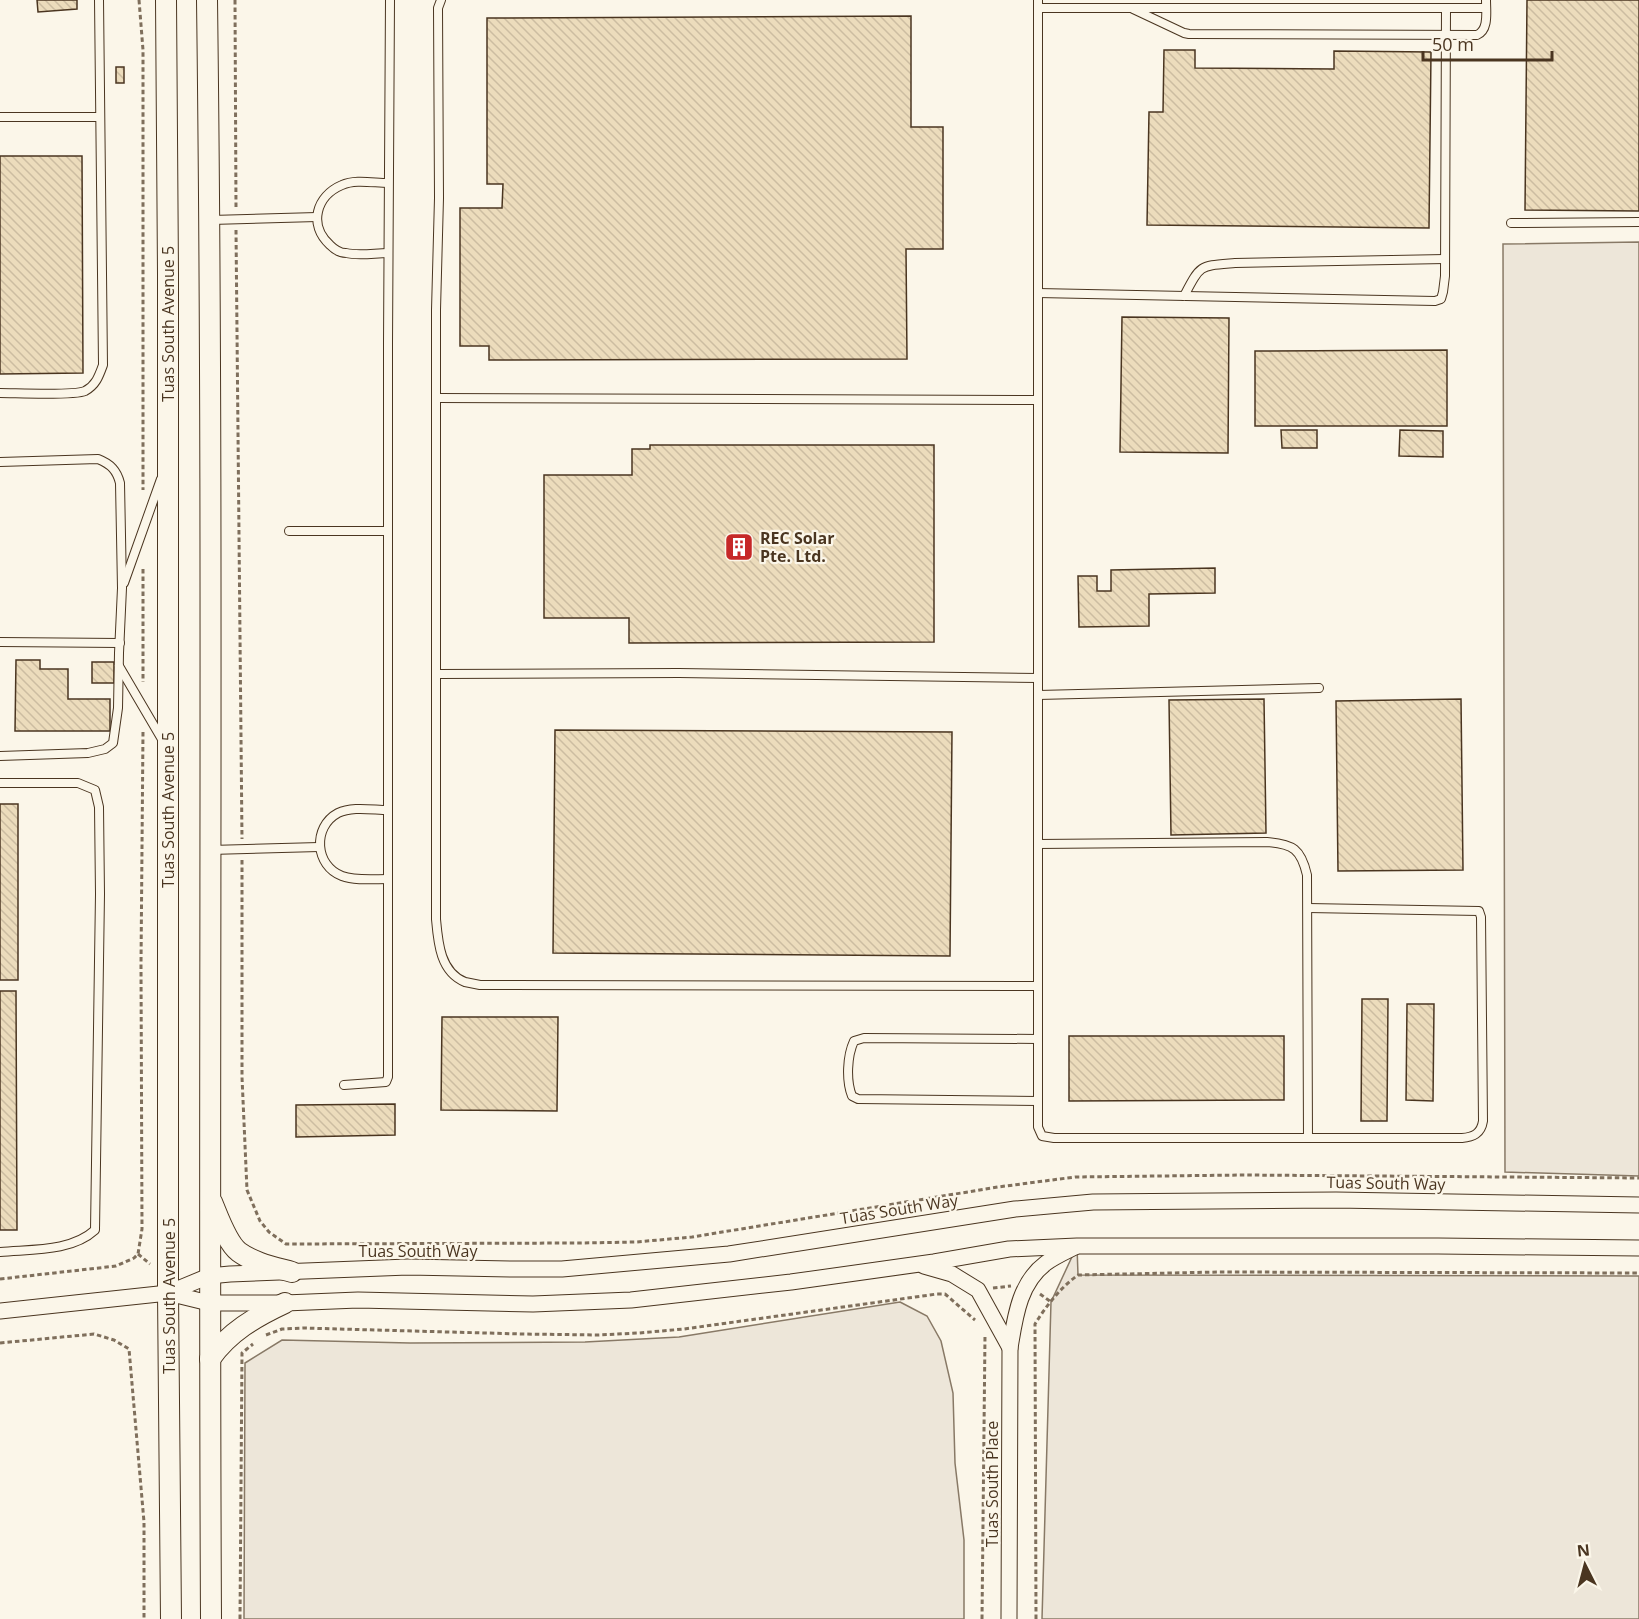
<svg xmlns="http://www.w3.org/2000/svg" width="1639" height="1619" viewBox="0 0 1639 1619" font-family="'Open Sans',sans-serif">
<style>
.green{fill:#ede6d9;stroke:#887966;stroke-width:1.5}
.building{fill:url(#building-back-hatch);stroke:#4a3520;stroke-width:1.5}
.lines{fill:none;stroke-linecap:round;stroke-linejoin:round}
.service-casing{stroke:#4a3520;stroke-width:10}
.minor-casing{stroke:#4a3520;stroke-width:17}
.tertiary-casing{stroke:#4a3520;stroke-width:22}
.path{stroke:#7f6f5c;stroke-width:3;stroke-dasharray:4.5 3;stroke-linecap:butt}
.service{stroke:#fbf6e9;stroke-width:8}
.minor{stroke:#fbf6e9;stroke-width:15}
.tertiary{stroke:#fbf6e9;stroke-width:20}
.labels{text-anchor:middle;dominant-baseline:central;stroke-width:4.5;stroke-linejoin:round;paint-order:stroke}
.street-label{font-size:16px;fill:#4a3520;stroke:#fbf6e9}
.poi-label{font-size:16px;font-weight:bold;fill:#4a3520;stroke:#fbf6e9;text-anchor:start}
</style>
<defs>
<pattern id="building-back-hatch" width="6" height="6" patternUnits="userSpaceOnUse" patternTransform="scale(1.5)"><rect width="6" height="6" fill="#ecdcbc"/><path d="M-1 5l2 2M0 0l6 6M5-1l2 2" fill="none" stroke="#ccbda1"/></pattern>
</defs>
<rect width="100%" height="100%" fill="#fbf6e9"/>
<g class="green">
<path d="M1639 242V1176L1505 1172 1503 244Z"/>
<path d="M1077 1246 1078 1275 1639 1276V1619H1042L1051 1302Z"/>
<path d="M900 1302 927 1316 941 1341 953 1393 955 1463 964 1540V1619H244L245 1363 282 1340 410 1343 585 1342 679 1337Z"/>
</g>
<g class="building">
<path d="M37 0H77V9L38 12Z"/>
<path d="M1527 0H1639V211L1525 210Z"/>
<path d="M911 16V127H943V249H906L907 359 489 360V346H460V208H502L503 184H487V18Z"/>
<path d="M1164 50H1195V68L1334 69V51L1431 52 1429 228 1147 225 1149 112H1163Z"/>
<rect x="116" y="67" width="8" height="16"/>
<path d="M0 156H82L83 373 0 374Z"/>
<path d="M1122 317 1229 318 1228 453 1120 452Z"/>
<path d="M1447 350V426H1255V351Z"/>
<path d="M1281 430H1317V448H1282Z"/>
<path d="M1400 430 1443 431V457L1399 456Z"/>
<path d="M650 445H934V642L629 643V618H544V475H632V449H650Z"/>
<path d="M1215 568V593L1149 594V626L1079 627 1078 576H1097V591H1111V570Z"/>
<path d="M16 660H40V669H68V699H110V731H15Z"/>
<rect x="92" y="662" width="22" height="21"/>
<path d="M1264 699 1266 833 1171 835 1169 700Z"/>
<path d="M1461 699 1463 870 1338 871 1336 701Z"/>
<path d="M555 730 952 732 950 956 553 953Z"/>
<rect x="0" y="804" width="18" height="176"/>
<path d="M0 991H16L17 1230H0Z"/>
<path d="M1362 999H1388L1387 1121H1361Z"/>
<path d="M1407 1004H1434L1433 1101 1406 1100Z"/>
<path d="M442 1017H558L557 1111 441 1110Z"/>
<path d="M1069 1036H1284V1100L1069 1101Z"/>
<path d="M395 1104V1135L296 1137V1105Z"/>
</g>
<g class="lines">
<g class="service-casing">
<g id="service">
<path d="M441 0 438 8 439 198 436 310V919C438 942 440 972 465 982 470 983 475 984 480 985L1038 986"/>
<path d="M1038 0V1127L1042 1136 1054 1138H1462C1473 1137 1481 1134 1483 1121L1481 917 1479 911 1308 908"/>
<path d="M1038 8H1486"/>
<path d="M1133 9 1184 33 1189 34 1477 35C1489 30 1486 12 1486 0"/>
<path d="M0 117H100"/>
<path d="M211 220 317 217"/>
<path d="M1511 223 1639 222"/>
<path d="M388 253C375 253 359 256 346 253 340 253 334 249 330 245 308 225 316 196 342 185 355 179 374 183 388 183"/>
<path d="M1038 293 1435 301 1441 299 1443 292 1445 276 1446 8"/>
<path d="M1184 296C1201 264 1199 266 1235 263L1445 259"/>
<path d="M0 393C16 393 74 396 85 391 96 385 99 376 103 365L99 0"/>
<path d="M437 398 1038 400"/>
<path d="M0 462 98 459C111 464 117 471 120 483L122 588 119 653 118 708 113 743 105 749 88 753 0 756"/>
<path d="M289 531H388"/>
<path d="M124 583 161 479"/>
<path d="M0 642 120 643"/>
<path d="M119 666 163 741"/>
<path d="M437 674 679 673 1038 678"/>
<path d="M1038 695 1319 688"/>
<path d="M0 783H78L95 790 99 807 100 894 95 1230C71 1252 31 1249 0 1252"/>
<path d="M1038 844 1267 842C1293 844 1301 849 1307 875L1308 1138"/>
<path d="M210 850 319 847"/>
<path d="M388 879C374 879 355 881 342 876 315 866 312 827 338 813 352 806 373 810 388 810"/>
<path d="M1038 1039 864 1038 854 1041C847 1056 846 1081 852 1096L858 1099 1038 1101"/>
<path d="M344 1085 386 1082 388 1077V344L390 0"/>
</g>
</g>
<g class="minor-casing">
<g id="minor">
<path d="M924 1266 952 1274 978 1290 1010 1348"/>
<path d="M168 1293 209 1303H285L358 1300 533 1304 631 1300 791 1282 934 1262 1009 1249 1077 1246H1438L1639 1248"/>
<path d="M0 1311 168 1293 209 1276 230 1274 408 1267 512 1269H562L729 1254 1015 1209 1093 1202 1336 1200 1639 1205"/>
<path d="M1009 1619 1010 1348C1015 1318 1019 1283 1046 1263 1054 1257 1065 1252 1075 1247"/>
</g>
</g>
<g class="tertiary-casing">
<g id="tertiary">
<path d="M166 0 168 274V1293L171 1619"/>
<path d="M207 0C214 540 208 1079 211 1619"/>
<path d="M212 1202C218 1216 227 1243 239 1252 254 1263 274 1267 292 1272"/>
<path d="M210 1359C229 1332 255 1317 285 1303"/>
</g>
</g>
<g class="path">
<path d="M139 0 143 50V490"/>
<path d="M235 0 236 209"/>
<path d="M236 230 242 839"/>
<path d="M143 569V682"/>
<path d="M242 860V1077L247 1190 260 1221 269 1232 286 1244 581 1243 636 1242 692 1237 998 1187 1075 1177 1243 1175 1639 1178"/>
<path d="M138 1254 150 1264"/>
<path d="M0 1279 116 1266 134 1258 138 1254 142 1229 141 965 143 731"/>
<path d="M993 1288 1011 1286"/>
<path d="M1040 1294 1051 1302"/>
<path d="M266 1335 282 1329 303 1328 522 1334 599 1335 639 1333 684 1329 937 1294H945L975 1320"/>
<path d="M0 1343 94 1334 114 1340 129 1349 144 1522V1619"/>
<path d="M240 1619 242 1353 253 1344"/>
<path d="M982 1619 985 1335"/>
<path d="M1036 1619 1035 1324C1046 1306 1061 1287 1078 1275L1219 1272 1639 1273"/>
</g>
<use href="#service" class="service"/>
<use href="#minor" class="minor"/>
<use href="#tertiary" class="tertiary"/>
</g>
<defs>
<g id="building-square" transform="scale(1.5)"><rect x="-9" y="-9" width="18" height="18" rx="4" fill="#c62828" stroke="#fbf6e9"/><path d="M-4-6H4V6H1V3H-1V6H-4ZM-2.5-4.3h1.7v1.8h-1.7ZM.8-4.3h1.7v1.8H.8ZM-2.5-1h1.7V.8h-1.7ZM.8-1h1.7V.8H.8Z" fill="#fff"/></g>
</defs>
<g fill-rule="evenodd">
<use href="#building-square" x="739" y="547"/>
</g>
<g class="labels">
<g class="street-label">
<text transform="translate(168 324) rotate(-90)">Tuas South Avenue 5</text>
<text transform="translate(168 810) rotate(-90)">Tuas South Avenue 5</text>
<text transform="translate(1386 1183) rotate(1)">Tuas South Way</text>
<text transform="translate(899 1209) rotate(-9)">Tuas South Way</text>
<text x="418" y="1251">Tuas South Way</text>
<text transform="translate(169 1296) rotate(-90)">Tuas South Avenue 5</text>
<text transform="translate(992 1484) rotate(-90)">Tuas South Place</text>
</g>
<g class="poi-label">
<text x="760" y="538">REC Solar<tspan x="760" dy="18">Pte. Ltd.</tspan></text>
</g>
</g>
<g transform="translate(1585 1565) rotate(354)" stroke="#fbf6e9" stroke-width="4.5" paint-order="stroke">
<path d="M0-4.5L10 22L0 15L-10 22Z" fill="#4a3520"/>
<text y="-9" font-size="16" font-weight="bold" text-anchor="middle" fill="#4a3520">N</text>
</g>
<path d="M1423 51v9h129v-9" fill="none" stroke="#4a3520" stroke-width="3"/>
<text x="1432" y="51" font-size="18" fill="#4a3520" stroke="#fbf6e9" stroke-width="4.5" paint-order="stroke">50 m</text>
</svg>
